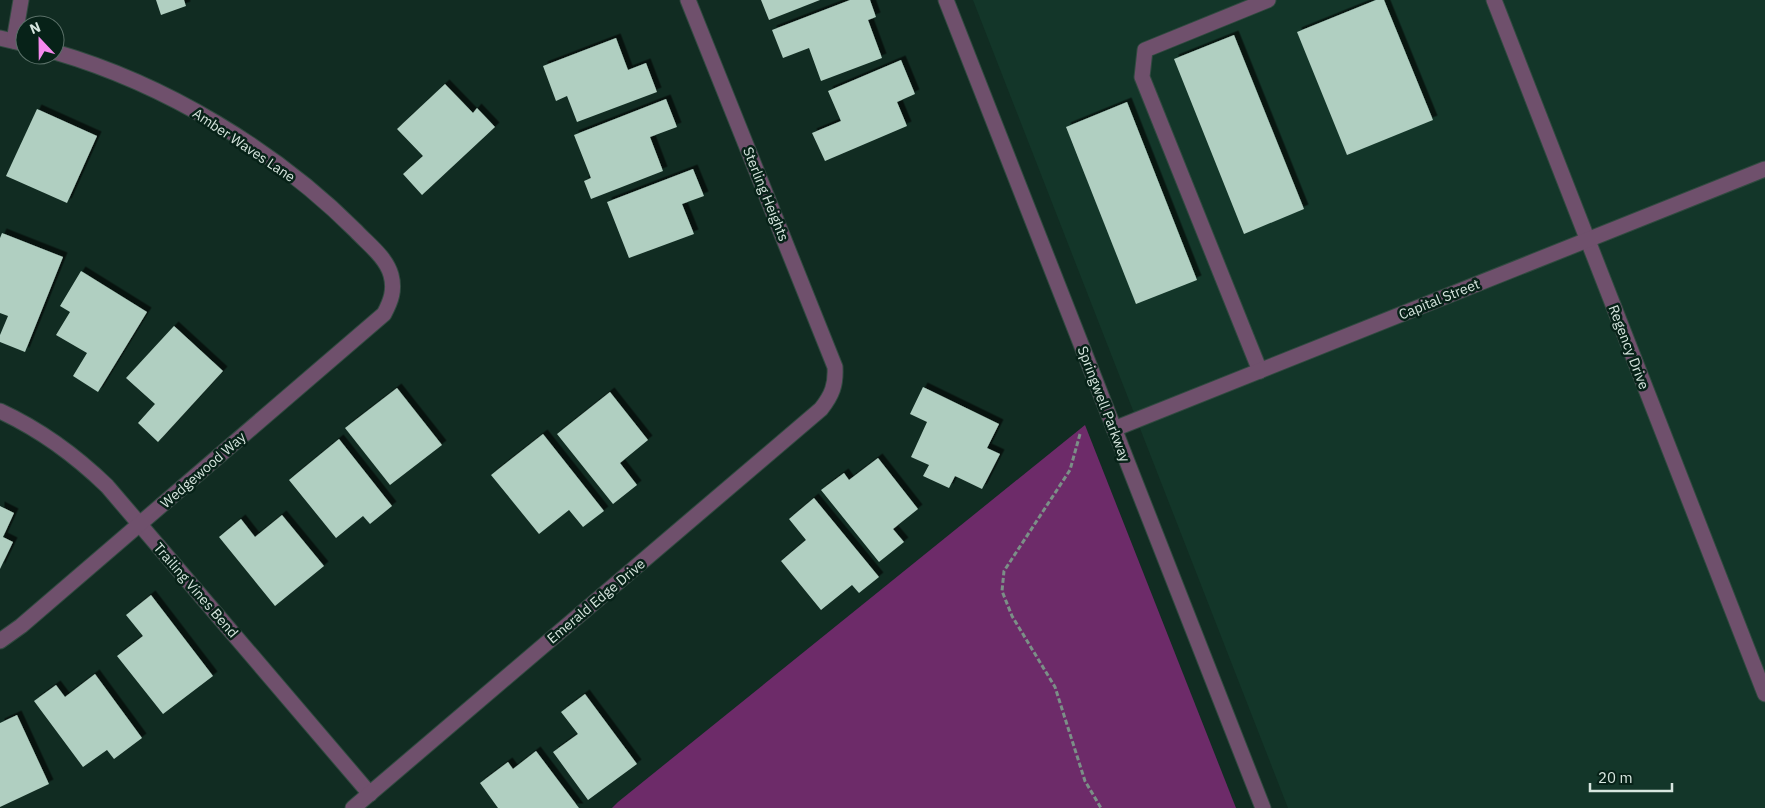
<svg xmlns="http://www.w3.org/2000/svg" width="1765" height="808" viewBox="0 0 1765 808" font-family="'IBM Plex Sans',sans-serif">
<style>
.built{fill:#133629}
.green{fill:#6d2b69}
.building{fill:#b0cfc1;filter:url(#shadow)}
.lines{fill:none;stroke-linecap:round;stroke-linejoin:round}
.minor-casing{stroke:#314a40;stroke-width:17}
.path{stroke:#7b8f87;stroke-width:3;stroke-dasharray:5 2.5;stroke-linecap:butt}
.minor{stroke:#6f506c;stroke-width:15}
.labels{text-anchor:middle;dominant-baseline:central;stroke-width:5;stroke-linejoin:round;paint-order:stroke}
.street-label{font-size:14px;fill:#d7e6df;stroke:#072218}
</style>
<defs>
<filter id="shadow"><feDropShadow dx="4.5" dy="-4.5" stdDeviation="0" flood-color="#0009"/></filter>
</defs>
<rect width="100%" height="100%" fill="#112c22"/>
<path class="built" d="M973 0H1765V808H1288Z"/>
<path class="green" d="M1085 425 1236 808H612L618 802Z"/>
<g class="building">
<path d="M156 0H184L186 6 161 15Z"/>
<path d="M761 0H820L769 20Z"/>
<path d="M850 0H870L876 17 868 20 882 58 821 81 809 48 783 58 772 30Z"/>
<path d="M1376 0H1384L1433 120 1347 155 1297 32Z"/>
<path d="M1234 35 1304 209 1244 234 1174 59Z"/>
<path d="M616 38 628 70 646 63 657 92 577 122 567 96 556 101 543 66Z"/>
<path d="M901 60 915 94 897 102 907 126 825 161 812 133 841 121 828 91Z"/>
<path d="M445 84 473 113 477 108 495 127 422 195 403 174 423 156 397 129Z"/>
<path d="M666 99 677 127 650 137 663 171 591 199 584 181 591 178 574 135Z"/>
<path d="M1127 102 1197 280 1136 304 1066 127Z"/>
<path d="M37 109 97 136 67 203 6 176Z"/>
<path d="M693 169 704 196 682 204 694 234 629 258 607 202Z"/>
<path d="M2 233 63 257 25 352 0 342V335L8 316 0 313V238Z"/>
<path d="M81 271 147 312 98 392 73 376 87 353 56 335 70 312 60 306Z"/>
<path d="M174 326 223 371 158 442 138 423 155 404 126 378Z"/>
<path d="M923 387 999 424 987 448 1000 454 982 489 955 476 949 488 923 476 929 465 911 457 927 422 910 414Z"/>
<path d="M397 388 442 445 390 485 345 428Z"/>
<path d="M610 392 648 440 620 463 637 485 613 504 557 434Z"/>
<path d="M543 434 604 511 583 527 569 510 539 534 491 475Z"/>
<path d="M339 439 392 506 370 524 363 516 336 538 289 480Z"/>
<path d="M878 458 918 509 893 529 904 542 879 562 821 490 844 473 849 480Z"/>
<path d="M814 498 879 577 859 593 852 585 821 610 781 561 806 540 789 519Z"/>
<path d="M0 506 14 513 3 537 13 542 0 569Z"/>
<path d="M282 515 324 566 275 606 219 537 241 519 255 537Z"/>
<path d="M151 595 213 676 163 714 117 656 143 636 126 615Z"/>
<path d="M95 674 142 738 114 759 107 750 83 767 34 701 56 685 65 697Z"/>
<path d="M585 694 637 764 588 800 553 752 578 734 561 712Z"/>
<path d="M17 715 49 784 0 807V723Z"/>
<path d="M536 751 579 808H498L480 783 508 762 513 769Z"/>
</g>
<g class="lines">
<g class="minor-casing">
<g id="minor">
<path d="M946 0 1263 808"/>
<path d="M1494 0 1765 694"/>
<path d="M0 38 25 44"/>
<path d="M14 41 21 0"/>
<path d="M1260 371 1142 77 1145 50 1268 0"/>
<path d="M0 411C41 430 75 455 107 486L370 794"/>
<path d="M1114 429 1765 169"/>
<path d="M0 641 21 626 384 314C391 301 395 290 391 275 386 257 368 244 356 231 275 150 165 84 55 52"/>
<path d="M353 808 821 409C832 395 836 385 835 367L688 0"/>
</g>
</g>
<path class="path" d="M1080 434 1070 470 1004 571 1002 591 1012 616 1055 687 1085 781 1101 808"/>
<use href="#minor" class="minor"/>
</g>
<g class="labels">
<g class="street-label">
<text transform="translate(244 145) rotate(34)">Amber Waves Lane</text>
<text transform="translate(766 194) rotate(68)">Sterling Heights</text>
<text transform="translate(1439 299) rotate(-22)">Capital Street</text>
<text transform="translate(1629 347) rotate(69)">Regency Drive</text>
<text transform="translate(1104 404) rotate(69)">Springwell Parkway</text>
<text transform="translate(203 470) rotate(-41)">Wedgewood Way</text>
<text transform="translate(196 590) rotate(49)">Trailing Vines Bend</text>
<text transform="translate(596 601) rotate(-40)">Emerald Edge Drive</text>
</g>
</g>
<g transform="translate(40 40) rotate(338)"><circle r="24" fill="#072218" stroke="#5a7068"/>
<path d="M0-4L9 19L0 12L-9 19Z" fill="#f689ee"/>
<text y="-8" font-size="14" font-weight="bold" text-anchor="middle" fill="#d7e6df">N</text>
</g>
<path d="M1590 783v8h82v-8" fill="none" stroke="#d7e6df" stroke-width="2.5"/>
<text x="1598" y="783" font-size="15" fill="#d7e6df" stroke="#072218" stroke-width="4" paint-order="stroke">20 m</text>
</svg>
